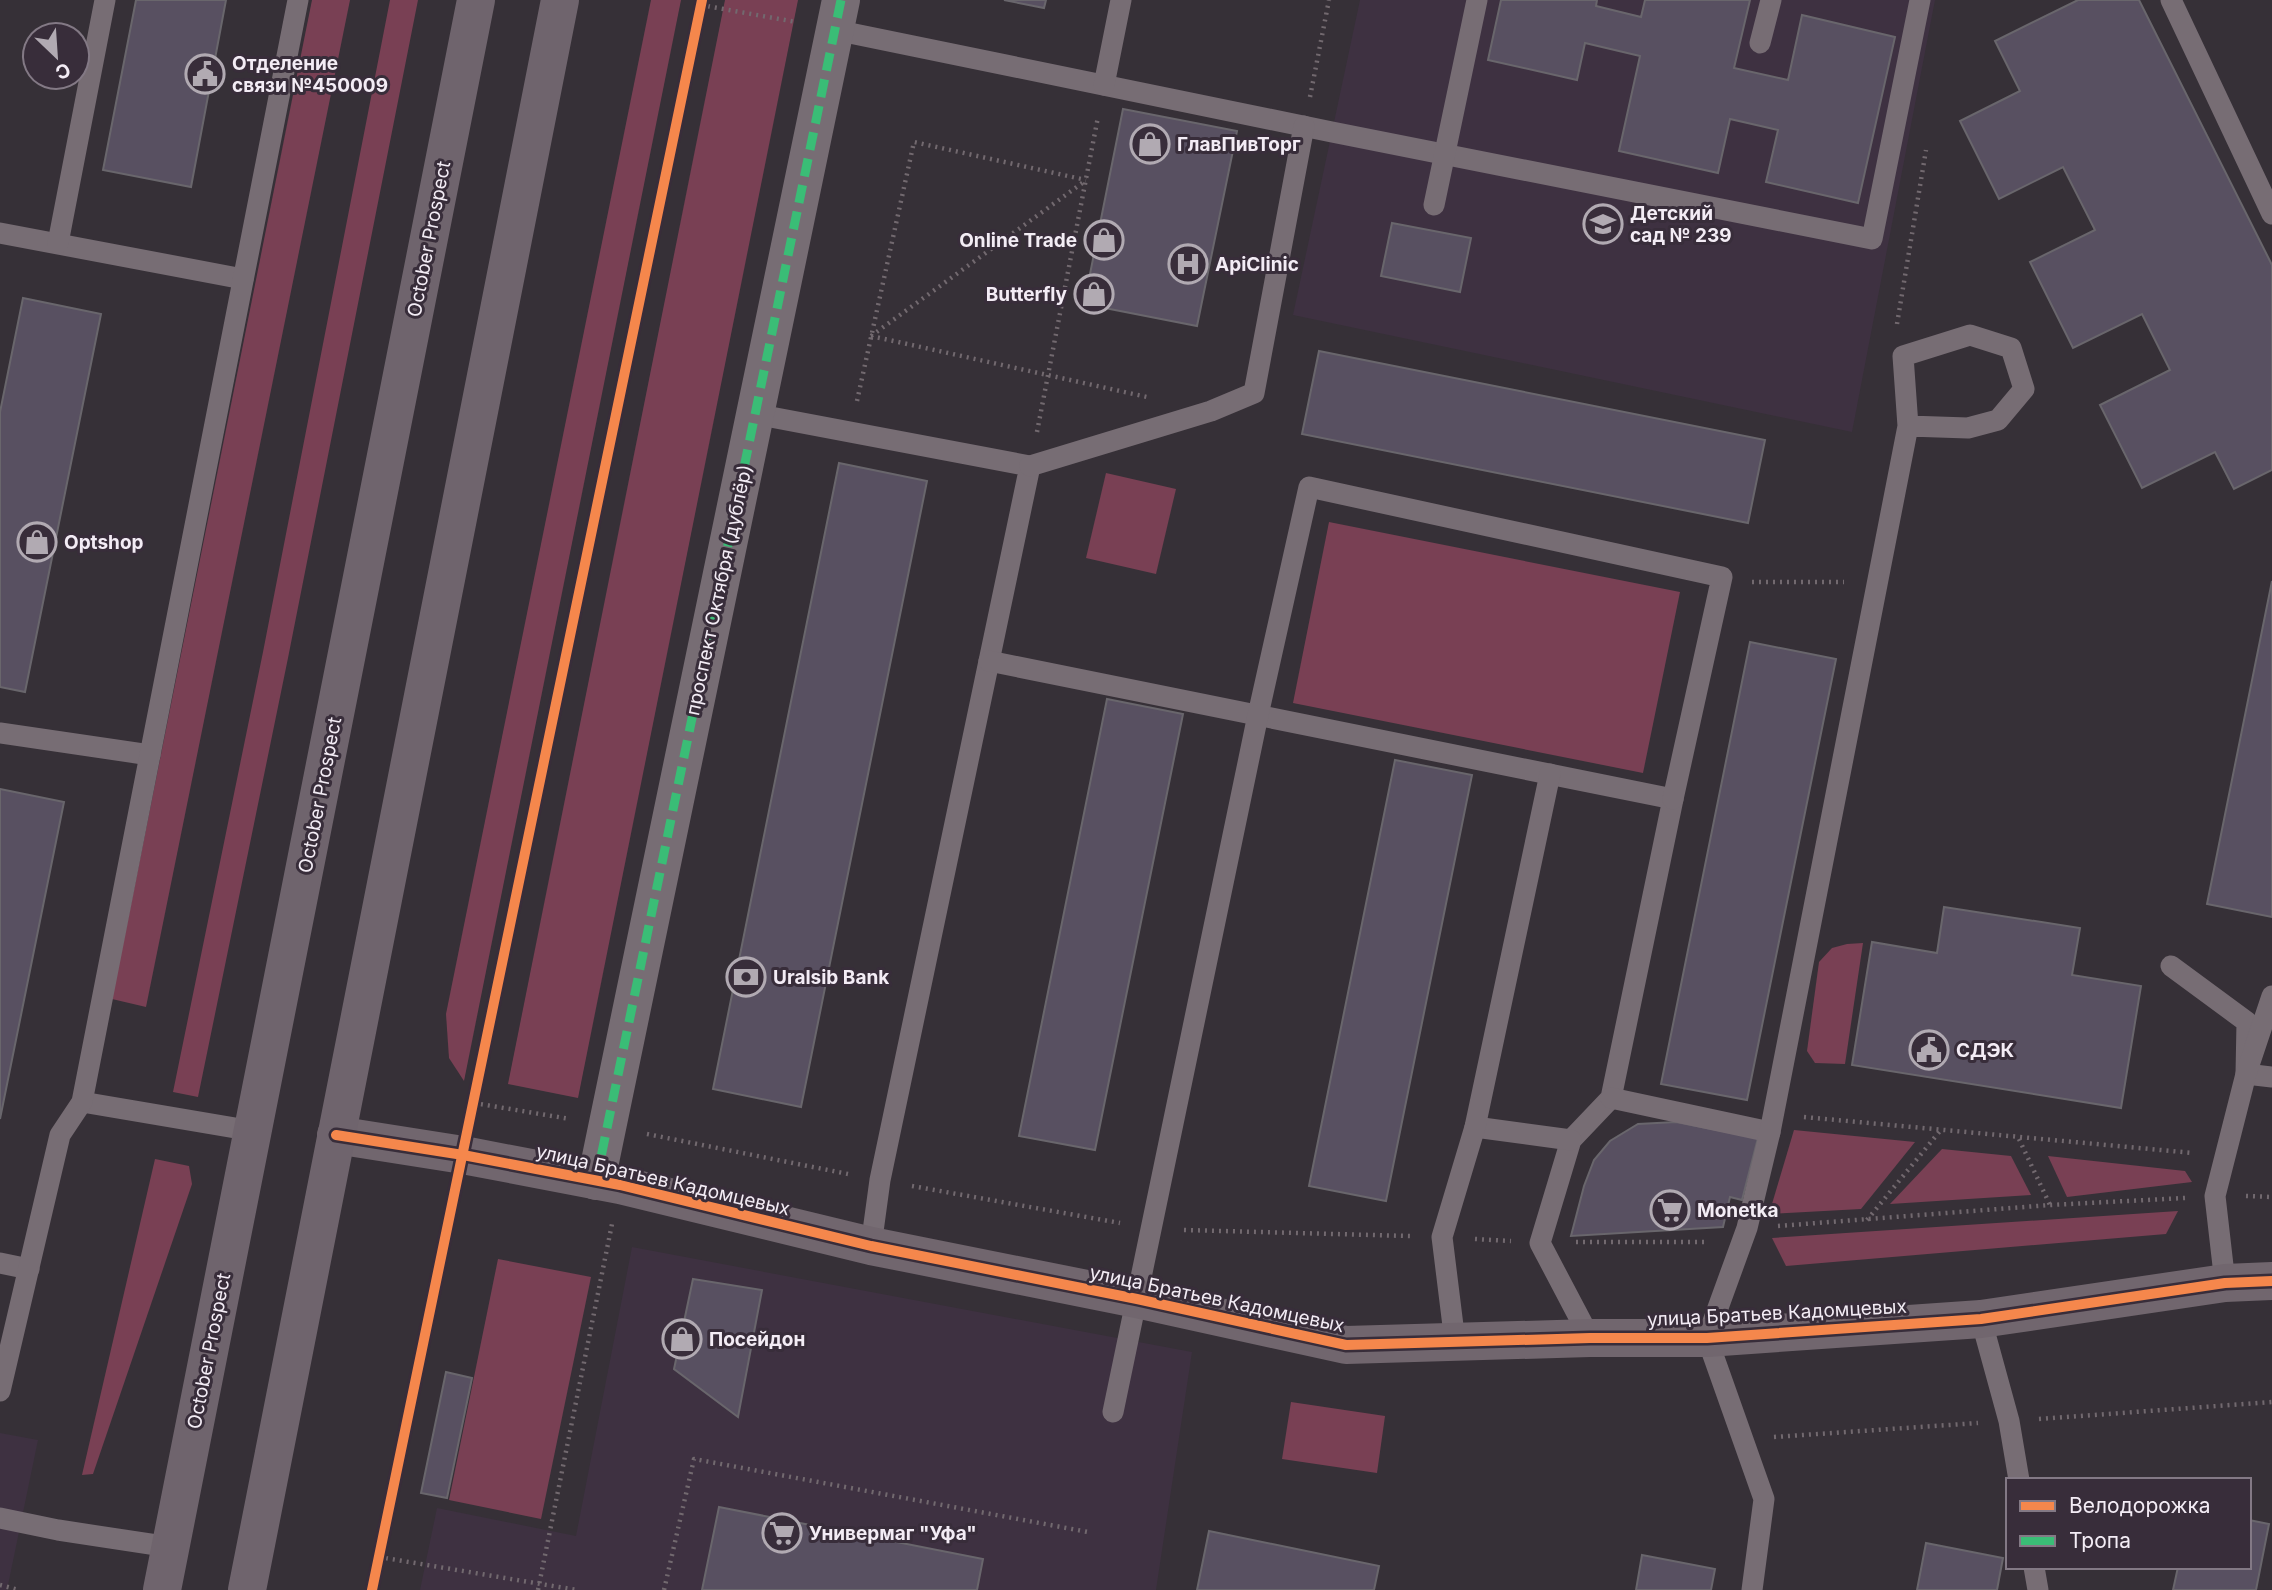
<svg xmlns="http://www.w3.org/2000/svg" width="2272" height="1590" viewBox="0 0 2272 1590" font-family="Inter,sans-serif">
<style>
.built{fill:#3e3141}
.green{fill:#794054}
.building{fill:#585061;stroke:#69666c;stroke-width:2}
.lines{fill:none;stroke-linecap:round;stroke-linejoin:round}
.path{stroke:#72696f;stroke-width:4.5;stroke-dasharray:2 5;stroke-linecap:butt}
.lane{stroke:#776d74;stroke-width:21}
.street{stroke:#776d74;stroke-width:38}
.secondary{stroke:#71666e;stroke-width:38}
.primary{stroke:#6f646d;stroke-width:38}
.quiet{stroke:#3abd76;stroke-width:9;stroke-dasharray:18 9;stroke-linecap:butt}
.cycleway-casing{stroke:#382d3a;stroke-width:15}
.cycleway{stroke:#f5874c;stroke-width:10}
.labels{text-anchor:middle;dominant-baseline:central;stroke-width:6;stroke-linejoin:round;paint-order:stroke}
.poi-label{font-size:19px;font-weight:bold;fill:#f3ecf5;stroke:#382d3a;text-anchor:start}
.street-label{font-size:19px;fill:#f3ecf5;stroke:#382d3a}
</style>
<rect width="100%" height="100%" fill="#363037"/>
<g class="built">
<path d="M1360 0H1935L1852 432 1293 315Z"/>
<path d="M632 1247 1192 1352 1156 1590H420L437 1508 576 1536Z"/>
<path d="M0 1433 38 1440 7 1590H0Z"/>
</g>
<g class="green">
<path d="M312 0H350L146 1007 112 999Z"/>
<path d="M390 0H418L288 658 198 1097 173 1092 263 652Z"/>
<path d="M651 0H681L464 1081 449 1058 446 1014Z"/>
<path d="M725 0H798L578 1098 508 1084Z"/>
<path d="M1106 473 1176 489 1156 574 1086 558Z"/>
<path d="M1329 522 1680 592 1643 773 1293 703Z"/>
<path d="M1863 943 1845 1064 1815 1063 1807 1051 1819 962 1832 948 1847 944Z"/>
<path d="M1794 1130 1915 1142 1861 1209 1769 1214Z"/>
<path d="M1942 1149 2011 1156 2031 1195 1890 1204Z"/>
<path d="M2048 1156 2185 1171 2192 1182 2067 1197Z"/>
<path d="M155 1159 189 1166 192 1184 93 1474 82 1475Z"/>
<path d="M2178 1211 2166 1234 1786 1266 1772 1238Z"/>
<path d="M498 1259 591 1277 541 1519 449 1500Z"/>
<path d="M1291 1402 1385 1416 1377 1473 1282 1459Z"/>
</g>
<g class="building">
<path d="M136 0H226L191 187 103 170Z"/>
<path d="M1004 0H1046L1044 8Z"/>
<path d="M1501 0H1597L1596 6 1641 17 1645 0H1750L1734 68 1788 80 1802 15 1895 37 1858 203 1766 182 1778 130 1730 119 1718 173 1619 151 1640 56 1585 43 1577 80 1488 60Z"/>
<path d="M2078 0H2139L2272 265V470L2234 489 2215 452 2142 488 2100 405 2170 370 2142 314 2073 348 2030 262 2095 230 2063 167 1999 199 1960 121 2020 91 1995 41Z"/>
<path d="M1123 109 1237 131 1197 326 1084 304Z"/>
<path d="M1392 223 1471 238 1460 292 1381 276Z"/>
<path d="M23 298 101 314 25 692 0 687V412Z"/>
<path d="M1319 351 1765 440 1748 523 1302 434Z"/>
<path d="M839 463 927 481 801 1107 713 1089Z"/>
<path d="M2272 581V917L2207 904Z"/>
<path d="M1750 642 1836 659 1747 1100 1661 1084Z"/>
<path d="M1107 699 1183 714 1095 1150 1019 1136Z"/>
<path d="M1395 760 1472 775 1386 1201 1309 1186Z"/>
<path d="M0 789 64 802 0 1119Z"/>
<path d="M1944 907 2080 928 2072 975 2141 986 2121 1108 1852 1065 1872 942 1937 953Z"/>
<path d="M1676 1122 1758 1138 1742 1200 1730 1197 1723 1227 1571 1236 1584 1186 1594 1160 1610 1141 1638 1124Z"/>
<path d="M693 1279 762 1290 738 1417 674 1369Z"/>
<path d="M446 1372 472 1378 447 1498 421 1493Z"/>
<path d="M719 1507 983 1559 977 1590H702Z"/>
<path d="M2249 1520 2269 1524 2256 1590H2173L2178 1567H2249Z"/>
<path d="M1209 1531 1379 1566 1374 1590H1197Z"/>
<path d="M1926 1543 2003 1558 1997 1590H1917Z"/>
<path d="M1642 1555 1715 1569 1711 1590H1636Z"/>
</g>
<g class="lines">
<g class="path">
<path d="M701 5 796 22"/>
<path d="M1310 97 1329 0"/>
<path d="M1897 324 1926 150"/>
<path d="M871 336 1147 397"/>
<path d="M871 336 1085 181"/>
<path d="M857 401 914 142 1086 180"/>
<path d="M1037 432 1098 117"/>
<path d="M1752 582H1844"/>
<path d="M474 1103 570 1119"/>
<path d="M1804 1117 2193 1153"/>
<path d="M647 1134 848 1174"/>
<path d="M2019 1139 2050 1205"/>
<path d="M912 1186 1120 1223"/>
<path d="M2246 1196 2272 1197"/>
<path d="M1867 1220 1940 1131"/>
<path d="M1778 1226 2050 1205 2185 1198"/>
<path d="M1184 1230 1410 1236"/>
<path d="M1475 1239 1511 1241"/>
<path d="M1576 1242H1707"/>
<path d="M2039 1419 2272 1402"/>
<path d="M1774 1437 1978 1423"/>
<path d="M379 1557 577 1590"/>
<path d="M0 1585 19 1590"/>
<path d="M538 1590 612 1224"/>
<path d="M664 1590 694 1459 1088 1532"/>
</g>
<g class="lane">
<path d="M2171 0 2272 214"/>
<path d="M835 30 1332 132 1872 239 1920 0"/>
<path d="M1760 43 1771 0"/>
<path d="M1104 85 1121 0"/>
<path d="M1434 205 1477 0"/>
<path d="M0 233 243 279"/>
<path d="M58 243 105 0"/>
<path d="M755 414 1030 466 880 1180 871 1246"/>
<path d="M1030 466 1211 411 1254 393 1304 126"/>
<path d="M989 661 1673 799 1611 1098 1571 1140 1540 1243 1590 1338"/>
<path d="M0 733 150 755"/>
<path d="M2171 966 2247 1022 2246 1074 2272 1077"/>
<path d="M1611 1098 1770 1132"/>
<path d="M82 1102 253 1131"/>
<path d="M1475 1127 1571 1140"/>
<path d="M0 1263 29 1269"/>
<path d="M2225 1283 2215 1196 2246 1074 2272 996"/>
<path d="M1981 1319 2009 1421 2019 1480"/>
<path d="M1455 1342 1442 1237 1475 1127 1550 774"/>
<path d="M0 1391 60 1135 82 1102 298 0"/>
<path d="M1113 1412 1258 715 1309 487 1722 577 1673 799"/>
<path d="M0 1518 58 1530 170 1547"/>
<path d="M2034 1567 2038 1590"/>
<path d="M1752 1590 1764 1499 1707 1338 1747 1228 1770 1132 1908 426 1903 356 1970 335 2011 348 2024 389 1998 420 1968 428 1908 426"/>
</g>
<path class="street" d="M596 1181 841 0"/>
<path class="secondary" d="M336 1135 463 1155 620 1185 871 1246 1137 1299 1346 1345 1590 1338H1707L1981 1319 2225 1283 2272 1281"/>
<g class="primary">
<path d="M162 1590 476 0"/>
<path d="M247 1590 560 0"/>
</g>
<path class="quiet" d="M596 1181 841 0"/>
<g class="cycleway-casing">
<g id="cycleway">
<path d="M336 1135 463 1155 620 1185 871 1246 1137 1299 1346 1345 1590 1338H1707L1981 1319 2225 1283 2272 1281"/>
<path d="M372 1590 702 0"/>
</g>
</g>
<use href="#cycleway" class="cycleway"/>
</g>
<defs>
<g id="civic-ring" transform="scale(2.0125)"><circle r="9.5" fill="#382d3a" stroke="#b1aab2" stroke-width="1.5"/><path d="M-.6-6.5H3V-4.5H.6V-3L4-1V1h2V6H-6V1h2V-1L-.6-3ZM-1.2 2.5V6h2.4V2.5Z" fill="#b1aab2"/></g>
<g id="shop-ring" transform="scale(2.0125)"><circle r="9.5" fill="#382d3a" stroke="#b1aab2" stroke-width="1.5"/><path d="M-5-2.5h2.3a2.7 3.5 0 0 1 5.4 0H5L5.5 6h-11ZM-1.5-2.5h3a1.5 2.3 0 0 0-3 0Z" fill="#b1aab2"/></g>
<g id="school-ring" transform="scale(2.0125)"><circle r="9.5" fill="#382d3a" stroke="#b1aab2" stroke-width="1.5"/><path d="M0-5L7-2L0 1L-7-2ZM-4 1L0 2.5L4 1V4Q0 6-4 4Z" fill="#b1aab2"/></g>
<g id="hospital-ring" transform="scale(2.0125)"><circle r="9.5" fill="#382d3a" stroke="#b1aab2" stroke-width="1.5"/><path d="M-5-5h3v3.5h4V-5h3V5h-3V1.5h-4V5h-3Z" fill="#b1aab2"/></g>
<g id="bank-ring" transform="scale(2.0125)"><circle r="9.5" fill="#382d3a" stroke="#b1aab2" stroke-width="1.5"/><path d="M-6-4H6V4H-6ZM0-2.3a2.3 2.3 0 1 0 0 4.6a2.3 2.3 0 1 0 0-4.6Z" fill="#b1aab2"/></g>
<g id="supermarket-ring" transform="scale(2.0125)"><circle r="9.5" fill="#382d3a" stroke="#b1aab2" stroke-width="1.5"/><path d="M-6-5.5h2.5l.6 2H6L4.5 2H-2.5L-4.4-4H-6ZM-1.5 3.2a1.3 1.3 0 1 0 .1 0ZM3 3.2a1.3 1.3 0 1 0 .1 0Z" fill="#b1aab2"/></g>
</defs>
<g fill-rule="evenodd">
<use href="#civic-ring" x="205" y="74"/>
<use href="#shop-ring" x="1150" y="144"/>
<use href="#school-ring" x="1603" y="224"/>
<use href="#shop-ring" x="1104" y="240"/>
<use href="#hospital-ring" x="1188" y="264"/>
<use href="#shop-ring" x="1094" y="294"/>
<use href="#shop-ring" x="37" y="542"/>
<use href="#bank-ring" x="746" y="977"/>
<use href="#civic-ring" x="1929" y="1050"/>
<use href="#supermarket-ring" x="1670" y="1210"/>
<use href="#shop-ring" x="682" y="1339"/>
<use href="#supermarket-ring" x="782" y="1533"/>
</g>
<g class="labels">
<g class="poi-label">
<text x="232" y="63">Отделение<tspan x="232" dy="22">связи №450009</tspan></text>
<text x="1177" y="144">ГлавПивТорг</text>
<text x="1630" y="213">Детский<tspan x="1630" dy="22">сад № 239</tspan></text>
<text x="1077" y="240" text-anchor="end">Online Trade</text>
<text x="1215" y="264">ApiClinic</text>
<text x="1067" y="294" text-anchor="end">Butterfly</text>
<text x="64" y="542">Optshop</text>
<text x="773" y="977">Uralsib Bank</text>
<text x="1956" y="1050">СДЭК</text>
<text x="1697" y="1210">Monetka</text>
<text x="709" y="1339">Посейдон</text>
<text x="809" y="1533">Универмаг "Уфа"</text>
</g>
<g class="street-label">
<text transform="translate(429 239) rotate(-79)">October Prospect</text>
<text transform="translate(719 590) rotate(-78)">проспект Октября (дублёр)</text>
<text transform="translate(320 795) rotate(-79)">October Prospect</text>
<text transform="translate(663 1180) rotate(13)">улица Братьев Кадомцевых</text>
<text transform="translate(1217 1299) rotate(12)">улица Братьев Кадомцевых</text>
<text transform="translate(1777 1313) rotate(-3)">улица Братьев Кадомцевых</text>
<text transform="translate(209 1351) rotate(-79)">October Prospect</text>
</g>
</g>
<rect x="2006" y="1478" width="245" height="91" fill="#382d3a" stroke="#837985" stroke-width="2"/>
<rect x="2020" y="1501" width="35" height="10" fill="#f5874c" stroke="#837985" stroke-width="2"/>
<text x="2069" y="1513" font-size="21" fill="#f3ecf5">Велодорожка</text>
<rect x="2020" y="1536" width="35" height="10" fill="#3abd76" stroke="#837985" stroke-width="2"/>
<text x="2069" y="1548" font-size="21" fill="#f3ecf5">Тропа</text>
<g transform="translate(56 56) rotate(155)"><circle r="33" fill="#382d3a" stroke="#837985" stroke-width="2"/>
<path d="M0-5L12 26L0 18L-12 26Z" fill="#b1aab2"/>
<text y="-10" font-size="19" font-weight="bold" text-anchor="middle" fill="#f3ecf5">С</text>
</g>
</svg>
